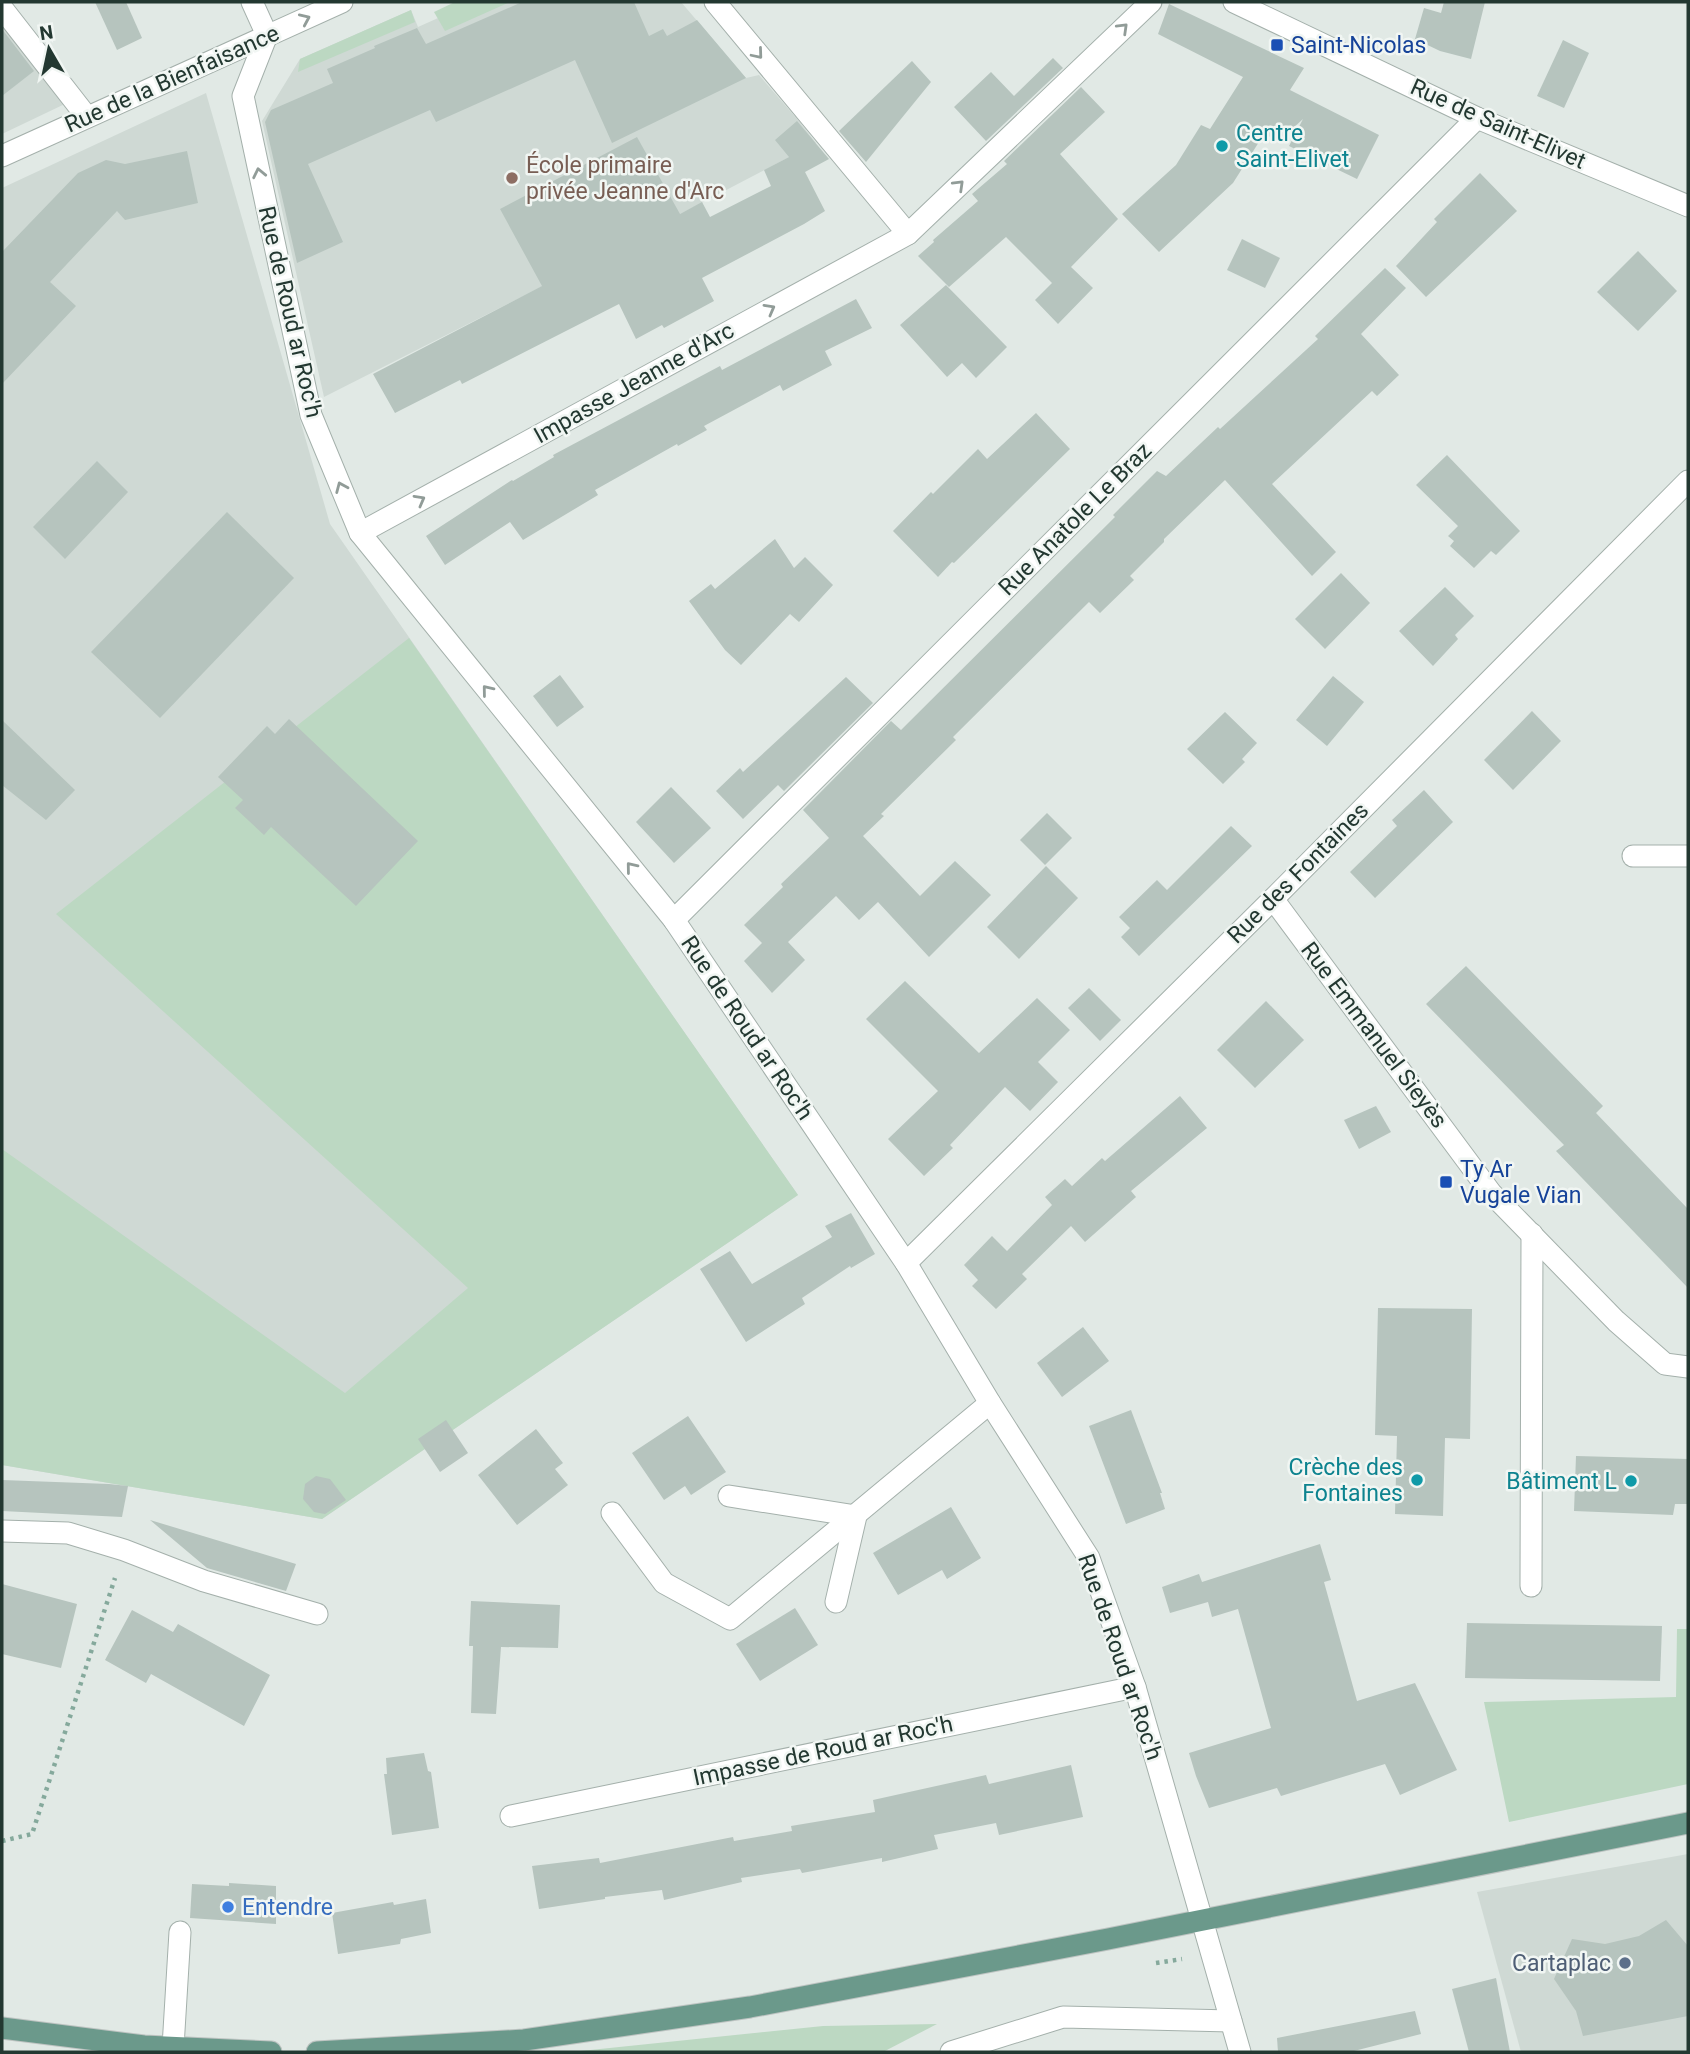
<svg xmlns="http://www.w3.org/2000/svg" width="1690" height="2054" viewBox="0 0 1690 2054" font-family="Roboto,sans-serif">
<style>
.built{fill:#cfd9d4}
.green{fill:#bcd8c2}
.building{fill:#b6c4be}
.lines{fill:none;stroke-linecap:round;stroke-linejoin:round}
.minor-casing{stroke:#a4b0ab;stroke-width:23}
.major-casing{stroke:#bdc3c1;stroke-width:23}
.path{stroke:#85a99c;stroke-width:4.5;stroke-dasharray:3.5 5;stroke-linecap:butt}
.minor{stroke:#fff;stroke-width:21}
.major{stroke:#6b998b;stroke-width:21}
.oneway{stroke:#919c98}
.transit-dot{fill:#1a4fb4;stroke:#f1f6f3;stroke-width:2.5}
.culture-dot{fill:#0f9aa8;stroke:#f1f6f3;stroke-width:2.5}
.education-dot{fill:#8d6e63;stroke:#f1f6f3;stroke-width:2.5}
.shop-dot{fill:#3f7fe0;stroke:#f1f6f3;stroke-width:2.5}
.service-dot{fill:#5c6f8a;stroke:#f1f6f3;stroke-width:2.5}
.labels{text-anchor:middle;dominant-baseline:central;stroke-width:5;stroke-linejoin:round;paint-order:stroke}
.transit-label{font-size:23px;fill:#164399;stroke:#f1f6f3;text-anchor:start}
.street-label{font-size:23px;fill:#233831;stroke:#f1f6f3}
.culture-label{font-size:23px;fill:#0d838f;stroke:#f1f6f3;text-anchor:end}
.education-label{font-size:23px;fill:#785e54;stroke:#f1f6f3;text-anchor:start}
.shop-label{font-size:23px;fill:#366cbe;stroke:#f1f6f3;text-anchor:start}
.service-label{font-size:23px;fill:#4e5e75;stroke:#f1f6f3;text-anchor:end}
</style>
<rect width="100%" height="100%" fill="#e1e9e5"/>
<g class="built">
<path d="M474 2H681L746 78 759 75 798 120 816 143 535 290 324 397 262 121 300 59 411 10 418 27Z"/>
<path d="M2 22 69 102 2 134Z"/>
<path d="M206 93 330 524 798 1195 322 1519 2 1465V188Z"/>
<path d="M1688 1854V2052H1521L1477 1892Z"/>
</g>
<g class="green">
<path d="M455 2H510L445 31 434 12Z"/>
<path d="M411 10 415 22 298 72 300 59Z"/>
<path d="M409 638 798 1195 322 1519 2 1465V1149L345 1393 468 1288 56 914Z"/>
<path d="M1677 1629H1688V1784L1509 1822 1484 1702 1676 1697Z"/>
<path d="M937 2024 883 2052H571L823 2026Z"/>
</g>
<g class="building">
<path d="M95 2H126L142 38 117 50Z"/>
<path d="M522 2H634L649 36 663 29 667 36 697 20 746 78 612 143 575 60 436 122 430 110 308 164 343 242 297 263 265 122 271 110 333 83 327 69 375 48 374 46 417 28 426 44Z"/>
<path d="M1444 2H1485L1471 59 1440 51 1415 39 1424 8 1441 13Z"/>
<path d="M1169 4 1304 68 1290 90 1379 135 1357 179 1289 146 1303 119 1279 141 1264 134 1233 183 1159 252 1122 214 1176 165 1201 125 1210 129 1243 77 1158 34Z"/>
<path d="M2 29 34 71 2 96Z"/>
<path d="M1563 40 1589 53 1564 108 1537 96Z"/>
<path d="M1053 58 1063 68 986 141 954 107 991 72 1014 96Z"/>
<path d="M912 61 931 82 866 162 839 131Z"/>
<path d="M1081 87 1105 112 1060 154 1118 219 1071 267 1093 288 1058 324 1035 300 1052 283 1006 237 949 287 918 256 934 242 933 240 978 201 972 194 1007 164 1004 161Z"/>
<path d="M797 121 829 159 805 172 825 211 804 224 702 278 714 301 664 328 662 325 636 339 619 304 462 384 460 380 395 413 373 374 542 286 500 209 637 137 680 214 702 202 710 217 771 186 764 170 789 157 775 140Z"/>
<path d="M187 151 198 203 125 220 117 211 50 282 76 306 2 384V252L78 173 106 160 125 164Z"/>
<path d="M1480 173 1517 211 1426 297 1396 266 1437 222 1434 219Z"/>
<path d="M1242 239 1280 258 1265 288 1227 270Z"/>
<path d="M1638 251 1677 291 1638 331 1597 292Z"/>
<path d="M1385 268 1406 288 1361 334 1399 375 1377 396 1372 391 1272 484 1336 552 1312 576 1225 480 1164 539V542L1130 576 1134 580 1100 613 1089 602 953 737 956 740 881 814 884 816 863 836 920 896 955 861 991 895 929 957 878 902 859 920 836 896 788 942 805 960 772 993 744 961 762 943 744 925 783 887 781 884 829 838 803 810 891 721 901 730 1115 517 1113 515 1157 471 1166 476 1218 427 1220 429 1318 339 1315 336Z"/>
<path d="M946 285 1007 347 976 378 962 363 947 377 900 325Z"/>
<path d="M856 299 872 328 825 351 832 365 783 391 780 385 704 426 707 430 678 446 677 444 595 490 598 495 523 540 510 522 445 565 426 536 512 480 513 481 554 457 553 455 720 366 722 370Z"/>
<path d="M1036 413 1070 449 954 563 952 562 938 577 893 531 931 492 933 494 978 449 987 459Z"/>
<path d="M1447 455 1520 531 1496 555 1491 551 1474 568 1450 546 1454 541 1448 536 1458 526 1416 485Z"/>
<path d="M97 461 128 492 65 559 33 527Z"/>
<path d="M227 512 294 578 160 718 91 652Z"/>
<path d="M775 539 794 568 805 557 833 585 799 622 790 614 741 665 725 650 689 601 711 584 715 589Z"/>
<path d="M1341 573 1370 603 1325 649 1295 619Z"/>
<path d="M1445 587 1474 616 1455 635 1458 639 1433 666 1399 631Z"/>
<path d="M560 675 584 707 557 727 533 696Z"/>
<path d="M1333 676 1364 702 1327 746 1296 720Z"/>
<path d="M846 677 873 703 784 791 778 785 743 819 716 791 740 768 743 772Z"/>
<path d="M1532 711 1561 741 1513 790 1484 760Z"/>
<path d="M1225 712 1257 743 1242 759 1245 762 1223 784 1187 749Z"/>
<path d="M289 719 418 841 356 906 271 827 264 835 235 808 243 800 218 777 267 726 275 734Z"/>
<path d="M2 720 75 790 46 820 2 785Z"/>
<path d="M671 787 711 828 674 863 636 822Z"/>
<path d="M1424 790 1453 822 1375 898 1350 872 1397 826 1392 820Z"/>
<path d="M1047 813 1072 838 1045 865 1020 840Z"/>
<path d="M1231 826 1252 846 1139 956 1121 937 1130 928 1119 917 1157 880 1167 890Z"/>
<path d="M1046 866 1078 898 1019 959 987 927Z"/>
<path d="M1466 966 1603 1106 1596 1113 1688 1209V1288L1556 1151 1564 1145 1426 1004Z"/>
<path d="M905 981 979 1053 1037 998 1070 1030 1038 1062 1058 1082 1030 1111 1005 1087 950 1145 953 1148 924 1176 888 1139 938 1091 866 1019Z"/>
<path d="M1089 988 1121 1020 1100 1041 1068 1008Z"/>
<path d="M1266 1001 1304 1040 1255 1088 1217 1050Z"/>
<path d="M1180 1096 1207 1128 1131 1191 1136 1197 1085 1242 1071 1226 1022 1274 1027 1279 996 1309 972 1286 978 1280 964 1265 992 1236 1007 1251 1052 1205 1045 1197 1065 1179 1072 1186 1102 1158 1105 1161Z"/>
<path d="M1376 1106 1391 1132 1359 1149 1344 1120Z"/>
<path d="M851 1213 875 1254 851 1268 850 1266 802 1298 805 1304 746 1342 700 1269 730 1251 752 1284 832 1237 825 1226Z"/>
<path d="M1378 1308 1472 1309 1470 1439 1445 1438 1443 1516 1395 1514 1397 1436 1375 1435Z"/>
<path d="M1083 1327 1109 1361 1062 1397 1037 1363Z"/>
<path d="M1131 1410 1162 1493H1160L1165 1509 1126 1524 1089 1426Z"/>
<path d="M688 1416 726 1472 691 1495 685 1486 664 1500 632 1453Z"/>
<path d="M446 1420 468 1453 440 1472 418 1439Z"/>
<path d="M536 1429 563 1463 555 1469 568 1485 517 1525 478 1475Z"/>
<path d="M1576 1456 1688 1459V1504H1675L1673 1515 1574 1511Z"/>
<path d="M316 1476 330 1479 346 1500 325 1514 314 1512 303 1499 305 1484Z"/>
<path d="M2 1480 109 1484 128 1486 122 1517 2 1511Z"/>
<path d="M951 1507 981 1558 947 1579 942 1570 898 1595 873 1553Z"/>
<path d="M150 1520 296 1564 286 1591 207 1568Z"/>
<path d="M1320 1544 1331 1580 1324 1582 1357 1701 1415 1683 1457 1770 1400 1795 1385 1764 1281 1796 1277 1788 1209 1808 1196 1776 1189 1753 1271 1728 1238 1609 1212 1617 1208 1602 1170 1613 1162 1587 1199 1574 1202 1582Z"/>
<path d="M2 1584 77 1604 61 1668 2 1654Z"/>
<path d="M471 1601 560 1605 558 1648 501 1647 496 1714 471 1713 473 1646H469Z"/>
<path d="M795 1608 818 1645 760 1681 736 1644Z"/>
<path d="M132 1610 173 1632 178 1624 270 1675 244 1726 151 1674 146 1683 105 1660Z"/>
<path d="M1467 1623 1662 1626 1660 1681 1465 1678Z"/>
<path d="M424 1753 428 1771 431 1772 439 1828 392 1835 384 1774H387L386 1758Z"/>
<path d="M1071 1765 1083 1817 999 1835 996 1823 934 1835 938 1849 882 1862V1858L802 1873 800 1869 741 1878 742 1882 664 1900 662 1890 605 1897V1899L539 1909 532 1866 599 1858 600 1863 733 1837 734 1841 792 1831 791 1826 875 1812 873 1800 986 1775 989 1784Z"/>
<path d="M229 1883 276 1886V1924L190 1918 192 1884 229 1886Z"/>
<path d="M426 1899 431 1933 401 1939 400 1944 338 1954 332 1913 393 1902 394 1905Z"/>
<path d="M1666 1920 1688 1946V2016L1583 2036 1576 2011 1554 1979 1572 1939 1605 1944 1639 1936Z"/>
<path d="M1496 1978 1510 2052H1469L1452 1989Z"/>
<path d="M1415 2011 1421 2034 1350 2052H1278L1277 2038Z"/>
</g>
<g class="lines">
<g class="minor-casing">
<g id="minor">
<path d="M252 2 267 35"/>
<path d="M715 2 908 234"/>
<path d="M1234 2 1477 118 1688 206"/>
<path d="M2 8 87 117"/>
<path d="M267 35 243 96 311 415 360 533 674 920 906 1263 990 1403 1089 1558 1135 1687 1240 2052"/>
<path d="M2 156 342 2"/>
<path d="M360 533 908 234 1151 2"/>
<path d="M1633 856H1688"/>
<path d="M1273 899 1491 1193 1616 1321 1665 1364 1688 1367"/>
<path d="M674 920 1477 118"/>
<path d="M906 1263 1273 899 1688 481"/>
<path d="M729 1496 856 1516 836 1602"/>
<path d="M612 1513 664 1583 730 1619 990 1403"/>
<path d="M2 1531 68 1533 124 1550 204 1581 317 1614"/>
<path d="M1531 1586 1532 1234"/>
<path d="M511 1816 1135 1687"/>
<path d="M173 2047 180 1932"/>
<path d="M951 2052 1063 2017 1231 2021"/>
</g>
</g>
<g class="major-casing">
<g id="major">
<path d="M2 2028 144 2046 271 2052"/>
<path d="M317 2052 524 2040 750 2007 1108 1939 1688 1823"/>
</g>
</g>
<g class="path">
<path d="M2 1841 32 1834 115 1578"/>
<path d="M1156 1963 1182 1959"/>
</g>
<use href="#minor" class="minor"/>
<use href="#major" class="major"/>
</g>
<defs><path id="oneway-chevron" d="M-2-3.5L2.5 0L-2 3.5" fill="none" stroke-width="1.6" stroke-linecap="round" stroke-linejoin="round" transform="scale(1.75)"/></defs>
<g class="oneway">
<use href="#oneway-chevron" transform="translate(305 19) rotate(-24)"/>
<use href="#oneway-chevron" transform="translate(1123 28) rotate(-44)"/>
<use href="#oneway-chevron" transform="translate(758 54) rotate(50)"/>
<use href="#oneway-chevron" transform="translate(259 173) rotate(-102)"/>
<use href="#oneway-chevron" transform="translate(959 185) rotate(-44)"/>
<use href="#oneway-chevron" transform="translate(770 309) rotate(-29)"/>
<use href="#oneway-chevron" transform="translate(341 487) rotate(-113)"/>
<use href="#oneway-chevron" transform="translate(420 500) rotate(-29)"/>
<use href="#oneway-chevron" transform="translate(487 690) rotate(-129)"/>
<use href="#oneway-chevron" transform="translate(631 867) rotate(-129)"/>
</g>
<g class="transit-dot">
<rect x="1270" y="38" width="14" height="14" rx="3.5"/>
<rect x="1439" y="1175" width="14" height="14" rx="3.5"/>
</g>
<g class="culture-dot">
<circle cx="1222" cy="146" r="7"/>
<circle cx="1417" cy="1480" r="7"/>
<circle cx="1631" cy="1481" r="7"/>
</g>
<circle class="education-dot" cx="512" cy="178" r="7"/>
<circle class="shop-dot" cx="228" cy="1907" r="7"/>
<circle class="service-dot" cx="1625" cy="1963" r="7"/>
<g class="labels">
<g class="transit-label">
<text x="1291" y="45">Saint-Nicolas</text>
<text x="1460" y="1169">Ty Ar<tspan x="1460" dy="26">Vugale Vian</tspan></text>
</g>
<g class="street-label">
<text transform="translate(172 79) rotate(-24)">Rue de la Bienfaisance</text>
<text transform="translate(1498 124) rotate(24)">Rue de Saint-Elivet</text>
<text transform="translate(290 312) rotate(77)">Rue de Roud ar Roc'h</text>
<text transform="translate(634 383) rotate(-29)">Impasse Jeanne d'Arc</text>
<text transform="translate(1075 519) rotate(-45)">Rue Anatole Le Braz</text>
<text transform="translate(1298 873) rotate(-45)">Rue des Fontaines</text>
<text transform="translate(747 1028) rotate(56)">Rue de Roud ar Roc'h</text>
<text transform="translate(1374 1035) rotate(53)">Rue Emmanuel Sieyès</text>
<text transform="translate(1120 1657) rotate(71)">Rue de Roud ar Roc'h</text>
<text transform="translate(823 1751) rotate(-12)">Impasse de Roud ar Roc'h</text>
</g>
<g class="culture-label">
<text x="1236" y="133" text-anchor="start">Centre<tspan x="1236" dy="26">Saint-Elivet</tspan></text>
<text x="1403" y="1467">Crèche des<tspan x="1403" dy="26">Fontaines</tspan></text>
<text x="1617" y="1481">Bâtiment L</text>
</g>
<g class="education-label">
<text x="526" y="165">École primaire<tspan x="526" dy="26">privée Jeanne d'Arc</tspan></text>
</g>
<g class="shop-label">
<text x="242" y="1907">Entendre</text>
</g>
<g class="service-label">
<text x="1611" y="1963">Cartaplac</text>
</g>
</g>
<rect width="1690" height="2054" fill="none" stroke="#233831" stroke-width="7"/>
<g transform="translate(49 49) rotate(351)" stroke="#f1f6f3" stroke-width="5" paint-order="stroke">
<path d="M0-5L12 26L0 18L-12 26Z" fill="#233831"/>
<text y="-10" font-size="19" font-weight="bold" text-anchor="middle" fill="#233831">N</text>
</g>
</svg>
